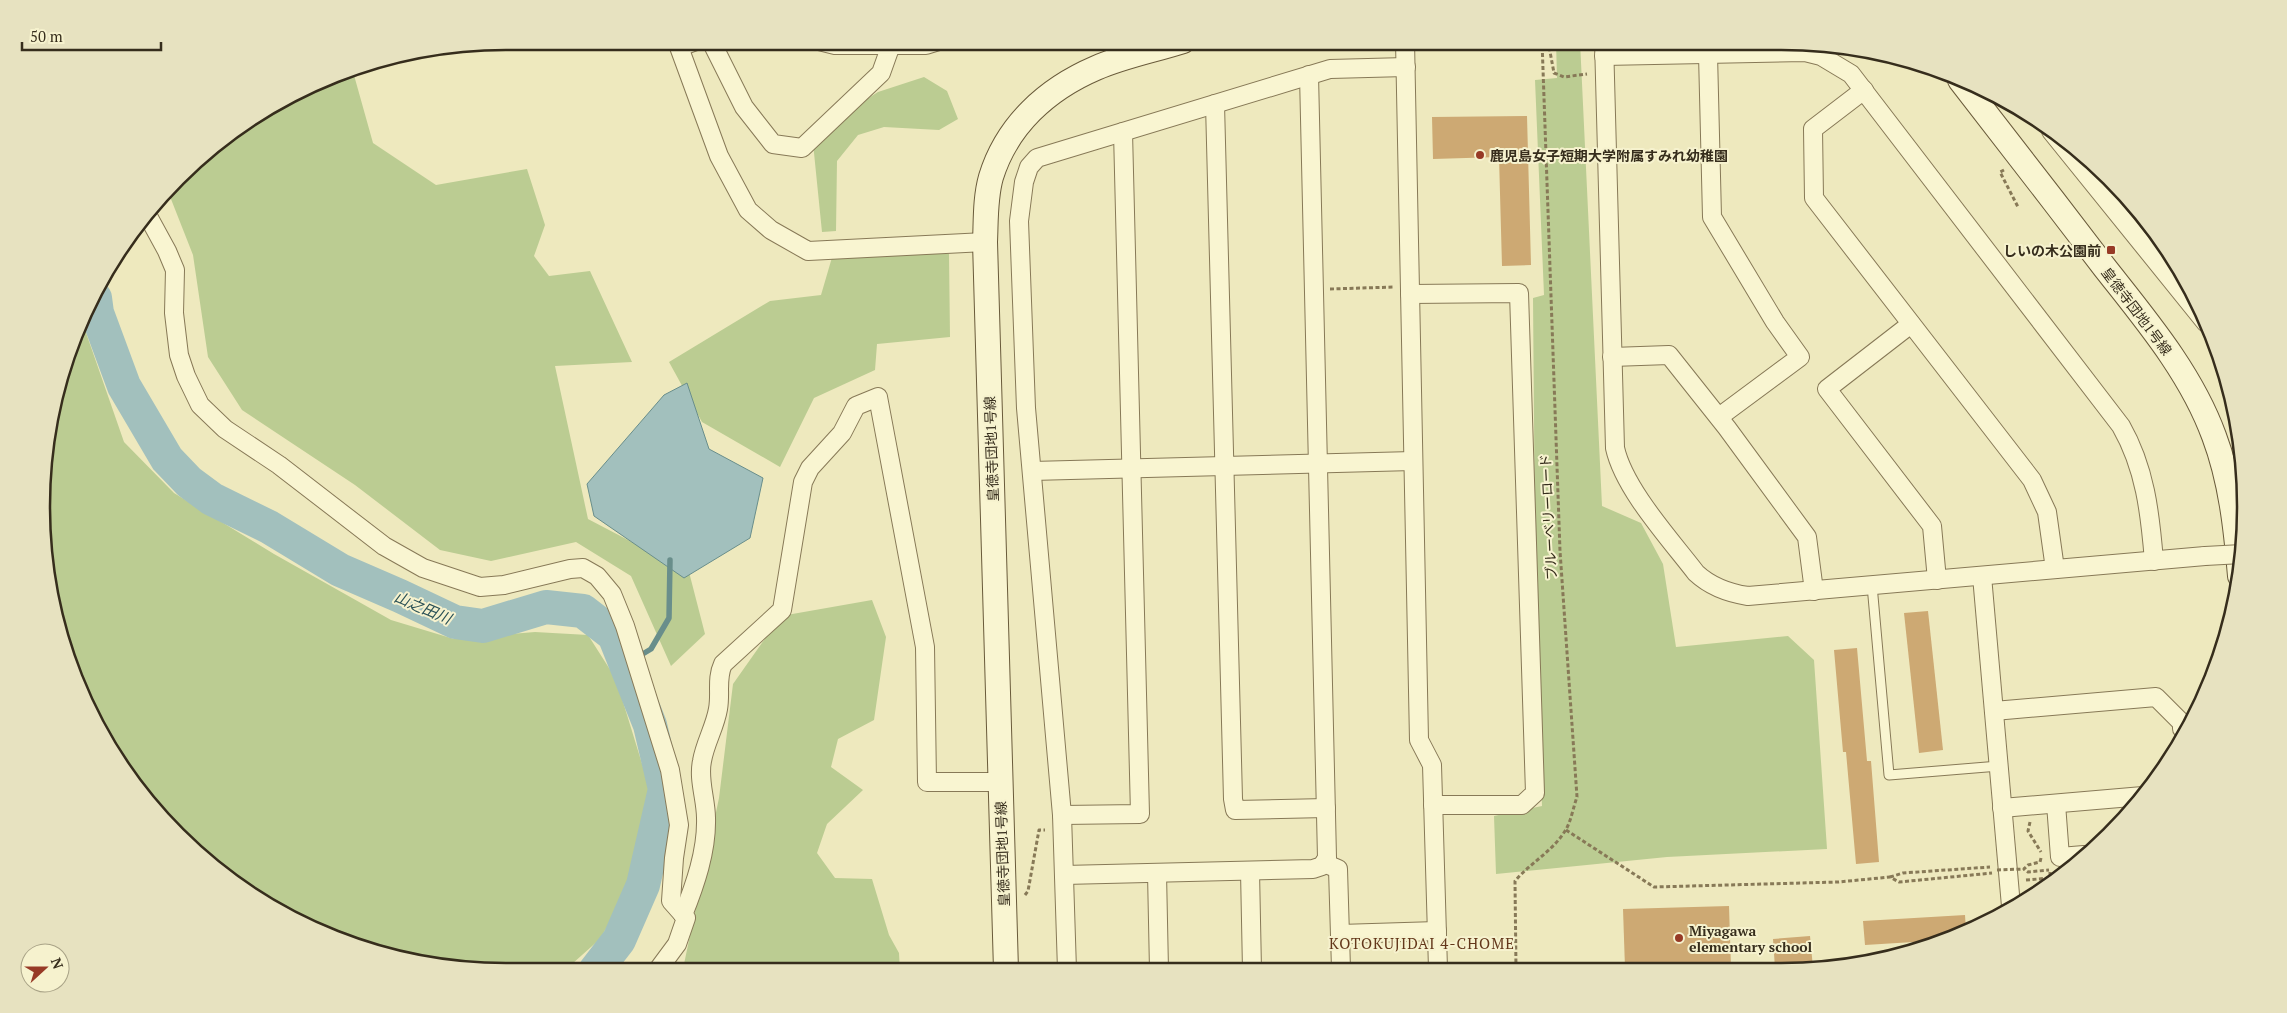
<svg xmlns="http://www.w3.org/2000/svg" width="2287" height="1013" viewBox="0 0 2287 1013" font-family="'PT Serif','Noto Sans JP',serif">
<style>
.green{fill:#bbcc92}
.water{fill:#a2c0bd;stroke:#698e8b}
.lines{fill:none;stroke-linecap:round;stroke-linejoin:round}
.stream{stroke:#698e8b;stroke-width:5.5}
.river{stroke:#a2c0bd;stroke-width:34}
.building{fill:#cda973}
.lane-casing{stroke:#877957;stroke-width:11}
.street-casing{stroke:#877957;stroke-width:20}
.secondary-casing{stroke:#695a3a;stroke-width:26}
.path{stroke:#877957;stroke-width:3;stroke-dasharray:4 2.5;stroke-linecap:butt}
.lane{stroke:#f9f5d1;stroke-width:9}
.street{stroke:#f9f5d1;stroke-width:18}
.secondary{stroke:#f9f5d1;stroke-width:24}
.street-bridge-casing{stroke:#877957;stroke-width:20;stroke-linecap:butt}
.path-bridge{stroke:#877957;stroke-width:3;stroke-dasharray:4 2.5;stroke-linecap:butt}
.street-bridge{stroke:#f9f5d1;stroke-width:18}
.poi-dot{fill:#973a26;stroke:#f6f2ce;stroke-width:2}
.labels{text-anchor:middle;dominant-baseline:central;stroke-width:4;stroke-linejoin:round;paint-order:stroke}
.poi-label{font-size:14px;font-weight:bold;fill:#362d1c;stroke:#f6f2ce;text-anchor:start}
.street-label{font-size:14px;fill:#362d1c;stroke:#f6f2ce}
.water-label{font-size:15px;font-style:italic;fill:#2a5156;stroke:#f6f2ce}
.neighbourhood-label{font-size:15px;letter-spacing:1px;fill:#63371a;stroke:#f6f2ce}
.rim{fill:none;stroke:#362d1c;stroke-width:2.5}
</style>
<rect width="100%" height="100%" fill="#eee9be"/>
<g class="green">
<path d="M1556 41H1580L1602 506 1641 523 1663 564 1676 647 1788 636 1814 660 1827 849 1667 857 1496 874 1494 816 1542 806 1536 656 1533 298 1544 295 1535 80 1557 78Z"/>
<path d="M352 68 373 143 436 185 527 169 545 225 534 256 549 276 590 271 632 362 555 366 588 519 689 572 705 634 671 666 631 576 576 542 491 561 440 550 355 485 242 410 208 357 193 255 169 194 200 157 274 104Z"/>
<path d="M924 77 947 91 958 119 939 130 884 127 858 135 837 161 836 231 822 232 813 143 840 116 878 92Z"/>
<path d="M2077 149 2087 157 2113 184 2109 188Z"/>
<path d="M833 254H949L950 337 877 344 875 370 814 398 780 467 702 422 669 362 770 301 821 295Z"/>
<path d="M84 327 124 442 174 493 274 554 391 620 454 639 535 632 588 635 616 679 651 793 632 883 600 939 563 972H507L357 947 274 910 200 856 103 739 66 656 45 568 50 416Z"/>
<path d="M872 600 886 637 874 720 838 739 831 767 863 790 827 824 817 853 835 878 872 879 889 935 899 953 900 971H677L684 964 719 798 733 684 781 616Z"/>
</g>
<path class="water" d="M687 383 709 449 763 478 750 538 684 578 594 516 587 484 664 395Z"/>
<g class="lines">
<path class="stream" d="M626 664 651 649 669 618 670 560"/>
<path class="river" d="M95 298 97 313 124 386 167 459 189 482 212 499 269 527 340 570 400 596 455 622 483 626 546 607 583 611 614 635 650 725 665 789 643 885 619 940 595 971"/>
</g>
<g class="building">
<path d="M1527 116 1531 265 1502 266 1499 157 1433 159 1432 117Z"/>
<path d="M1928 611 1943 750 1919 753 1904 613Z"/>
<path d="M1857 648 1867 761H1871L1879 862 1856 864 1846 752H1843L1834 650Z"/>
<path d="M1729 906 1731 968H1625L1623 909Z"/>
<path d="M1965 915 1966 932 1959 936 1946 940 1865 945 1863 921Z"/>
<path d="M1810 936 1813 968H1775L1773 939Z"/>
</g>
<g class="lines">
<g class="lane-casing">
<path id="lane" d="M1872 585 1889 775 1999 766"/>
</g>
<g class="street-casing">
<g id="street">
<path d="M696 41 679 47 719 156 748 210 771 230 808 251 985 242"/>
<path d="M711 41 744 107 773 144 802 148 881 73 891 45"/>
<path d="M819 41 835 45H926L939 41"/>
<path d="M1405 41 1419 740 1432 765 1438 969"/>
<path d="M1604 41 1615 448C1624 489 1670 539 1696 573 1711 587 1728 593 1748 596L2205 556"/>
<path d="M1708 54 1712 217 1775 322 1800 357 1719 417"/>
<path d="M1604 56 1805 52 1821 56 1851 74 2121 426C2145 468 2150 512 2154 561"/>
<path d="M1864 90 1813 129 1814 198 2032 480 2047 512 2055 569"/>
<path d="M1215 104 1233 799 1235 810 1326 808"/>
<path d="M2051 131 2206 323"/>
<path d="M149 218 167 251 175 270 174 313 179 355 186 376 200 405 225 429 279 465 384 546 423 568 480 587 504 585 570 569 583 568 597 576 612 594 625 626 670 770 679 825 674 858 671 901 686 918 677 944 657 971"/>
<path d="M1410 294 1519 293 1535 793 1522 805H1433"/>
<path d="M1911 324 1827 389 1932 526 1937 580"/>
<path d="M1612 357 1669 355 1727 428 1807 537 1814 591"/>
<path d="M1032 471 1413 461"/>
<path d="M1982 576 2011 906"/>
<path d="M1994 711 2156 697 2182 723V729"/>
<path d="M2056 804 2060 857 2084 855"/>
<path d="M2002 808 2143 796"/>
<path d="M1062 815 1140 814 1123 132"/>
<path d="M1324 863 1338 869 1341 969"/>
<path d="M1250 871 1252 970"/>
<path d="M1157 873 1159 970"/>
<path d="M1064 875 1313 869 1322 866 1327 858 1309 75"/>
<path d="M683 915C695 885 707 851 706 818 706 799 698 780 702 761 705 743 715 727 718 709 721 693 716 679 723 664L782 610 803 482 810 468 842 433 856 406 878 397 925 647 927 782H1000"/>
<path d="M1340 934 1437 931"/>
<path d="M1067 970 1062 815 1026 408 1019 221 1024 182 1029 167 1037 158 1330 69 1406 67"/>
</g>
</g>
<g class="secondary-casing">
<g id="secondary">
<path d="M1960 80C2009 143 2057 205 2105 268 2146 320 2191 373 2214 436 2231 481 2236 529 2240 576"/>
<path d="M1006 970 985 242C986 220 985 198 991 177 1007 125 1047 89 1096 68 1123 56 1155 50 1183 41"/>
</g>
</g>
<g class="path">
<path d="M1548 41 1554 73 1564 77 1587 74"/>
<path d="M2004 170 2000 172 2018 207"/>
<path d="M1330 289 1394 287"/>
<path d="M2030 822 2028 831 2041 852"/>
<path d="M1566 830 1654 887 1838 882 1890 877 1899 882 1992 873"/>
<path d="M2041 858 2040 862 2028 865 2024 869 2028 872 2049 870"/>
<path d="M1890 877 1903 873 1990 867"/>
<path d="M2026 880 2050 878V871"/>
<path d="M1025 895 1028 891 1039 830H1045"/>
<path d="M1516 969 1515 881C1530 863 1552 852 1565 831 1571 822 1573 808 1577 797L1560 551 1542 41"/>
</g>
<use href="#lane" class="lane"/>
<use href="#street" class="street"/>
<use href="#secondary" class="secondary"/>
<g class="street-bridge-casing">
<path id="street-bridge" d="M2205 556 2242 554"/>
</g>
<path class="path-bridge" d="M1997 870 2024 869"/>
<use href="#street-bridge" class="street-bridge"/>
</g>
<g class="poi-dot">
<circle cx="1480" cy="155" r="5"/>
<rect x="2106" y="245" width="10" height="10" rx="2.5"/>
<circle cx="1679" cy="938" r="5"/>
</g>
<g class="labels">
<g class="poi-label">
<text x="1490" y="155">鹿児島女子短期大学附属すみれ幼稚園</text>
<text x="2101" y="250" text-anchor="end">しいの木公園前</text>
<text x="1689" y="930">Miyagawa<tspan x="1689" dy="16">elementary school</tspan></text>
</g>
<g class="street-label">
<text transform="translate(2137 311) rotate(53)">皇徳寺団地1号線</text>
<text transform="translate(991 449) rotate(-92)">皇徳寺団地1号線</text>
<text transform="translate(1548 517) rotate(-93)">ブルーベリーロード</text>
<text transform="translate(1002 854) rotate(-92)">皇徳寺団地1号線</text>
</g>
<g class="water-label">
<text transform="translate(423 607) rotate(23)">山之田川</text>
</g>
<g class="neighbourhood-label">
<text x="1422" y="943">KOTOKUJIDAI 4-CHOME</text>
</g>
</g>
<path d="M0 0H2287V1013H0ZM506 50H1781A456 456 0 0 1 2237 506V507A456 456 0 0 1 1781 963H506A456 456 0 0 1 50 507V506A456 456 0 0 1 506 50Z" fill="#e7e2c0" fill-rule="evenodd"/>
<path class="rim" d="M506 50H1781A456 456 0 0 1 2237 506V507A456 456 0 0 1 1781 963H506A456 456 0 0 1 50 507V506A456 456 0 0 1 506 50Z"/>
<g transform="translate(45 968) rotate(69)"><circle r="24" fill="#f6f2ce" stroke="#a9a387"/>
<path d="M0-4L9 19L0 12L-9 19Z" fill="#973a26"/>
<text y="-8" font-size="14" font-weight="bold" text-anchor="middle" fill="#362d1c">N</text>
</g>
<path d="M22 42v8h139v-8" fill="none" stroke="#362d1c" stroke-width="2.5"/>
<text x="30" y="42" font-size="15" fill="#362d1c" stroke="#f6f2ce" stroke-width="4" paint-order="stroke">50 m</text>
</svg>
